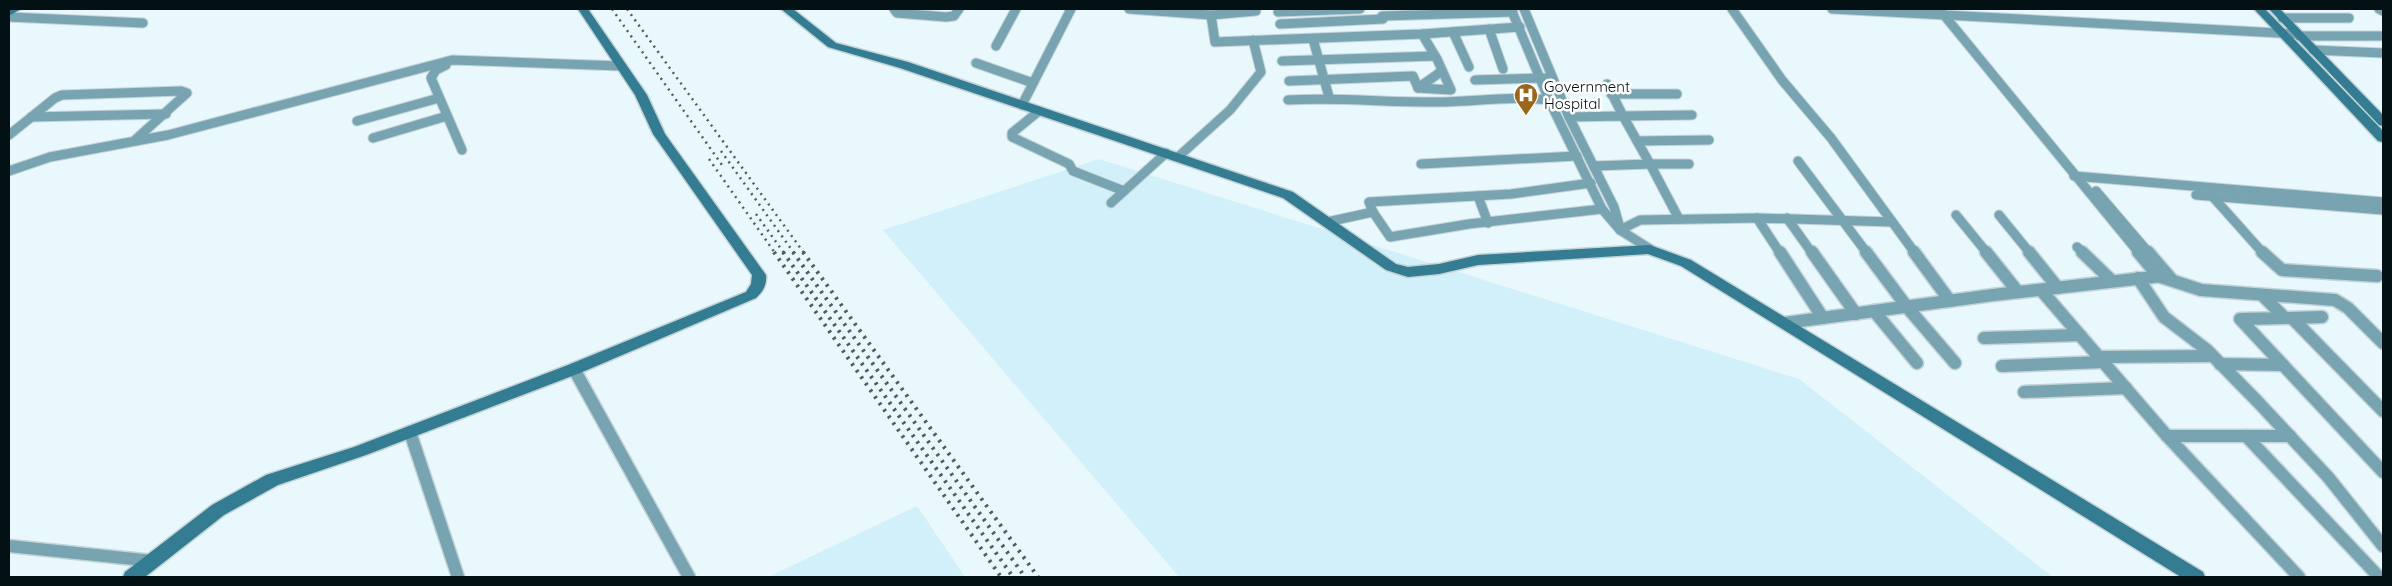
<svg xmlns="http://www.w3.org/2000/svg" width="2392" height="586" viewBox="0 0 2392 586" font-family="Quicksand,sans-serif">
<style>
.built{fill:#d2f0fa}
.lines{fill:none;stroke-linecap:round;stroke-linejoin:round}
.street-far1-casing{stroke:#c3d3d8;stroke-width:11}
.street-casing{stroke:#c3d3d8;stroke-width:15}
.secondary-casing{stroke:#c3d3d8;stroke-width:3}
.street-far1{stroke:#78a4b2;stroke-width:9}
.street{stroke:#78a4b2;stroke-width:12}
.secondary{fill:#347c91;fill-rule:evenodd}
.rail-far1{stroke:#505e62;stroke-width:2.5;stroke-dasharray:2 4.5;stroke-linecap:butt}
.rail{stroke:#505e62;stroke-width:4;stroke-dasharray:2.5 5.5;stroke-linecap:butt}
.labels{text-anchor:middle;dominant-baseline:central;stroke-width:5;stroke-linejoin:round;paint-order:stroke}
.poi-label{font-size:15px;fill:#031014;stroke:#fff;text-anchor:start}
</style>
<rect width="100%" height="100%" fill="#e8f8fd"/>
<g class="built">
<path d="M1099 159 1799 379 2053 577H1179L883 230Z"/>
<path d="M917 506 965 577H768Z"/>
</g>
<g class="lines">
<g class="street-far1-casing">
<g id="street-far1">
<path d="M894 9 897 13 946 17 954 16 959 9"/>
<path d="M1129 9 1211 15 1256 11"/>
<path d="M1511 9 1549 100 1602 209 1620 230 1650 249"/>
<path d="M1524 9 1569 117 1614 207 1620 228"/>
<path d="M1732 9 1782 80 1831 138 1915 253"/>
<path d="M1832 9 2297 34"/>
<path d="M1939 9 2139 253"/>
<path d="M2379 9 2383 11"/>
<path d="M1278 12 1360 9"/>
<path d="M1211 15 1215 42 1422 34 1520 27"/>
<path d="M1382 16 1513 12"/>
<path d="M9 17 143 23"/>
<path d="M2282 18H2349"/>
<path d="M1280 24 1383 19"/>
<path d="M1489 29 1503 69"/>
<path d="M1453 32 1469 67"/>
<path d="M2299 36H2383"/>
<path d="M1313 39 1329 97"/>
<path d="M996 46 1016 9"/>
<path d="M2313 50 2383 53"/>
<path d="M1282 61 1435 56"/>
<path d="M976 63 1033 83"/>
<path d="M446 65 436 70 431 78 462 150"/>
<path d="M1475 80 1546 78"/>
<path d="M1289 81 1413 76 1418 88 1451 90 1437 59 1422 34"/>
<path d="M1607 84 1623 116 1692 115"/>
<path d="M1418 88 1442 71"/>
<path d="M1611 94H1677"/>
<path d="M1288 100C1341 97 1393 103 1445 102 1480 101 1514 96 1549 100"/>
<path d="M1022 105 1071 9"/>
<path d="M1039 111 1012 133V137L1069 164 1073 171 1124 191"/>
<path d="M31 117 166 114"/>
<path d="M1569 117 1623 116 1650 164 1594 166"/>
<path d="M357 121 439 98"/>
<path d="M9 135 55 98 62 95 181 91 187 93 135 140"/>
<path d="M373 138 447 116"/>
<path d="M1637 141 1709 140"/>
<path d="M1178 157 1230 110 1261 72 1253 40"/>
<path d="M1798 161 1867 253"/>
<path d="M1421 164 1577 156"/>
<path d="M9 171 50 157 168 135 452 60 621 66"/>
<path d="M2074 176 2383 202"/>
<path d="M2096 191 2149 253"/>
<path d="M2196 195 2383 210"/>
<path d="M1478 196 1488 223"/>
<path d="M2213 197 2263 253"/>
<path d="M1111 203 1166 153"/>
<path d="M1373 212 1369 202 1511 194 1591 183"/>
<path d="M1956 215 1987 253"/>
<path d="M1999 215 2030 253"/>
<path d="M1787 218 1812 253"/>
<path d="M1679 219 1650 164H1689"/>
<path d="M1327 222 1373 212 1390 237 1469 224 1602 209"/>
<path d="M1620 230 1640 220 1757 218"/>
<path d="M2077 247 2084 253"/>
<path d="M1780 253 1757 218 1892 222"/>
</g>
</g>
<g class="street-casing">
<g id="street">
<path d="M1780 252 1823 318"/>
<path d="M1812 252 1856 314"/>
<path d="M1866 252 1907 307 1955 363"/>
<path d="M1914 252 1950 301"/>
<path d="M1986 252 2018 292"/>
<path d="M2029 252 2058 288"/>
<path d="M2082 252 2112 281"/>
<path d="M2138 252 2158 276 2201 290 2335 300 2348 308 2383 343"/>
<path d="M2148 252 2172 280"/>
<path d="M2262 252 2282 270 2377 276"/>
<path d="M2138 278 2164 317 2207 350 2258 402 2328 477 2383 546"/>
<path d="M2041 290 2167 436 2299 577"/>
<path d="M2264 297 2285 318 2240 319 2383 472"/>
<path d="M1874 311 1917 363"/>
<path d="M2289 318 2322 317"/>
<path d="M2292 318 2383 411"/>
<path d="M1785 323 1993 295 2162 276"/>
<path d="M1984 338 2080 335"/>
<path d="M2099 357 2212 356"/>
<path d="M2220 364 2283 365"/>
<path d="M2002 366 2103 362"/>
<path d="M574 369 689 577"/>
<path d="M2024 392 2126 388"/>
<path d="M410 432 458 577"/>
<path d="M2167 436H2290"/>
<path d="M2246 436 2379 577"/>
<path d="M9 546 153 561"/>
</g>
</g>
<g class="secondary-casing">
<g id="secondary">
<path d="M9 9H21L9 16Z"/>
<path d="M578 9H588L647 95 665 134 766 275C767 285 763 291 756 298L580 373 366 455 278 485 224 515 145 577H123L125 572 212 505 266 475 354 447 568 365 746 292 751 284 752 275 653 134 635 95Z"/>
<path d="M781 9H793L836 43 908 62 1293 192 1396 264 1408 267 1439 264 1478 255 1650 245 1691 260 2203 572 2205 577H2181L1681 266 1648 254 1478 265 1439 274 1408 277 1386 270 1283 198 900 68 828 47Z"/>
<path d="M2254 9H2265L2383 131V142L2378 141Z"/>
<path d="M2269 9H2280L2383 115V126L2379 125Z"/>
</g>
</g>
<use href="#street-far1" class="street-far1"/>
<use href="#street" class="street"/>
<use href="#secondary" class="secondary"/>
<g class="rail-far1">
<path d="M612 9 722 165"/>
<path d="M627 9 804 253"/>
<path d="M721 151 794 253"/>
<path d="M709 159 775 253"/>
<path d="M756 214 784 253"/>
</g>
<g class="rail">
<path d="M774 252 1001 577"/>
<path d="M783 252 1013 577"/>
<path d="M793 252 1025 577"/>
<path d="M803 252 1038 577"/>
</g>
</g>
<defs>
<g id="hospital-pin" transform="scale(1.25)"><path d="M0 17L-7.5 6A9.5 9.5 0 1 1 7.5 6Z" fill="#9a661c" stroke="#fff"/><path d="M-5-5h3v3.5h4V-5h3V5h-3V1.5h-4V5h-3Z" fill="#fff"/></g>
</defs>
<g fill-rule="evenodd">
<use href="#hospital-pin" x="1526" y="95"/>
</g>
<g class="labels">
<g class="poi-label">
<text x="1544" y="86">Government<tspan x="1544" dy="17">Hospital</tspan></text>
</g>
</g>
<rect width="2392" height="586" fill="none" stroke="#031014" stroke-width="20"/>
</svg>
